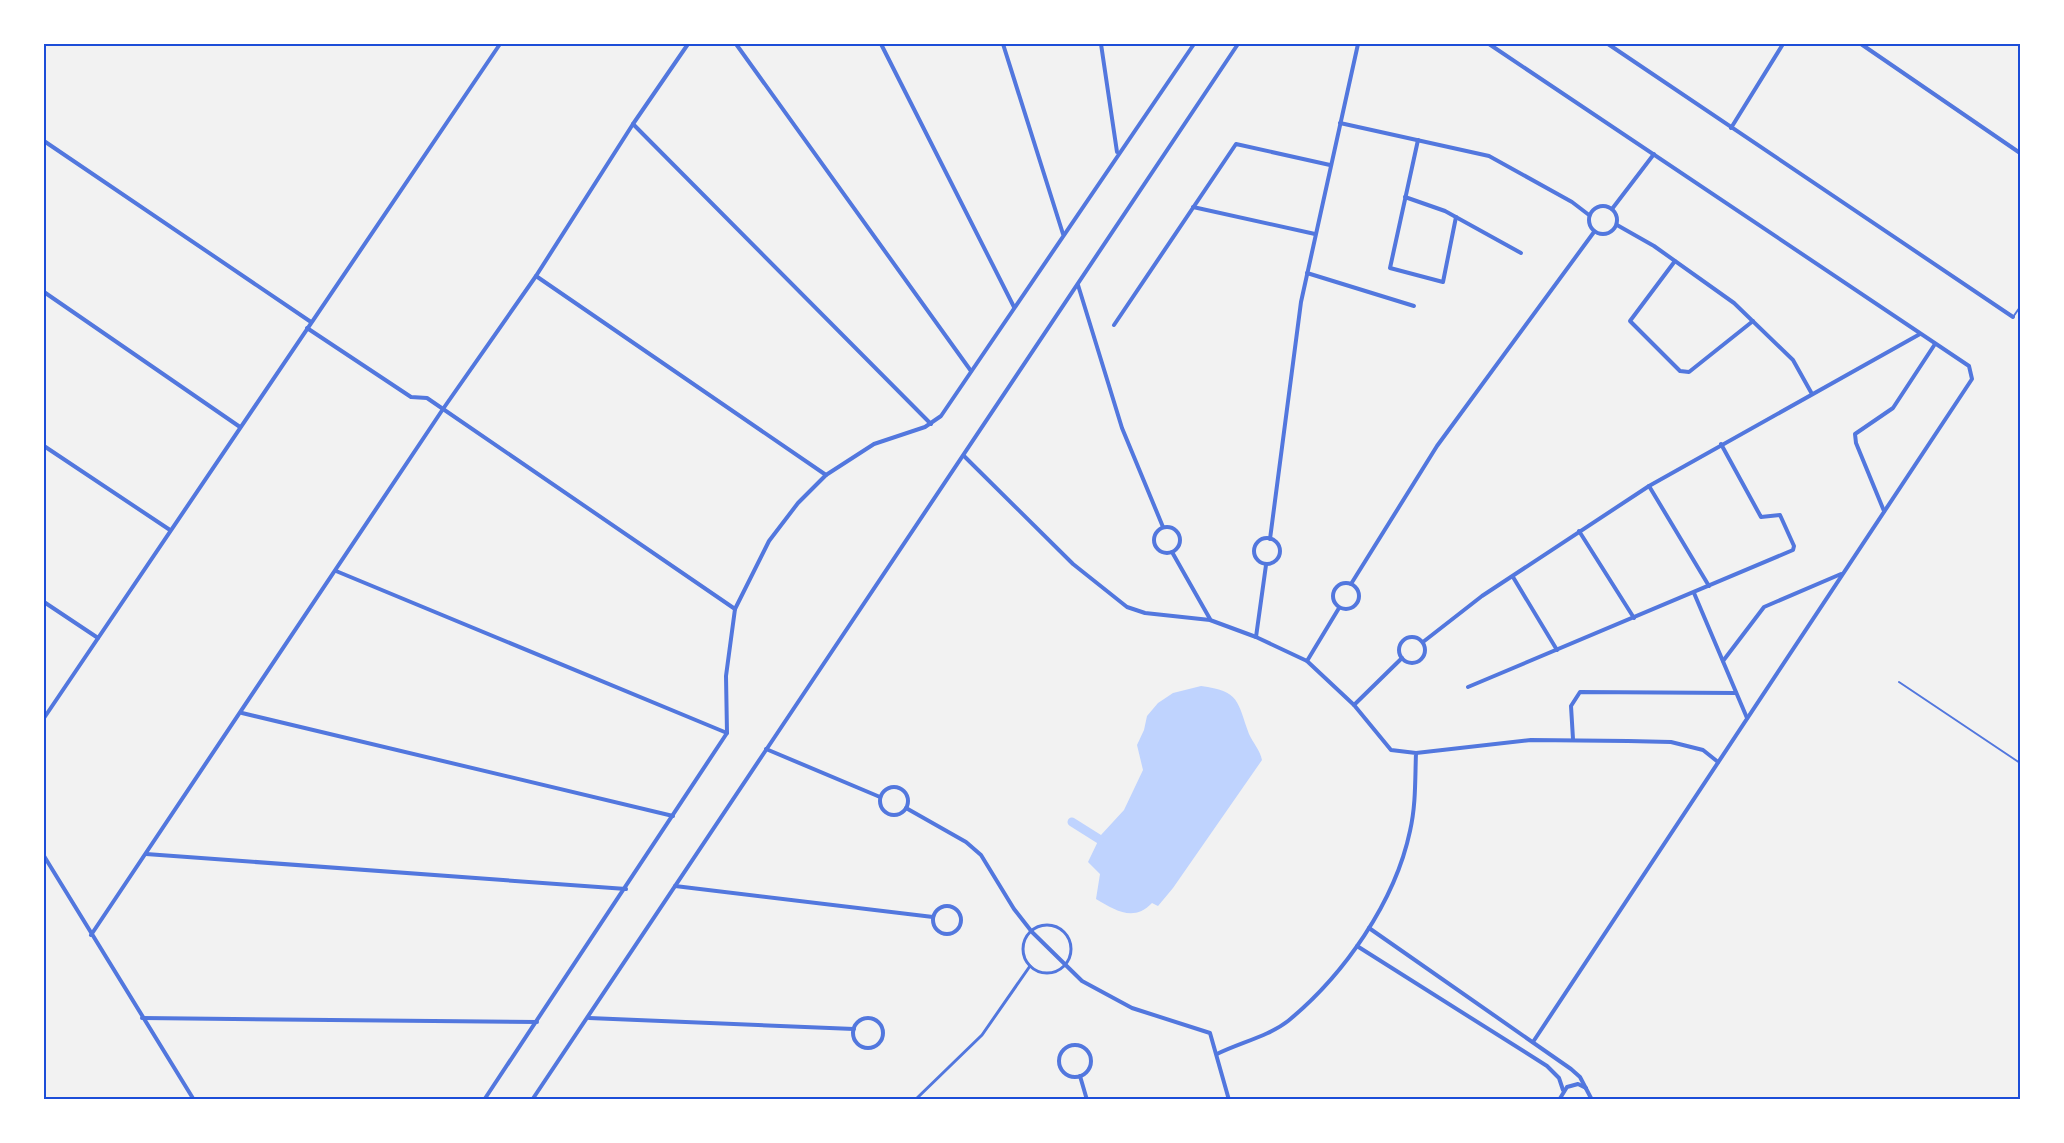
<svg xmlns="http://www.w3.org/2000/svg" width="2064" height="1143" viewBox="0 0 2064 1143" font-family="'PT Sans',sans-serif">
<style>
.water{fill:#bfd3fe}
.lines{fill:none;stroke-linecap:round;stroke-linejoin:round}
.canal{stroke:#bfd3fe;stroke-width:9}
.service{stroke:#5277de;stroke-width:2}
.pedestrian{stroke:#5277de;stroke-width:3}
.minor{stroke:#5277de;stroke-width:4}
.tertiary{stroke:#5277de;stroke-width:4.5}
.neatline{fill:none;stroke:#1d4ed8;stroke-width:2}
</style>
<rect width="100%" height="100%" fill="#f2f2f2"/>
<path class="water" d="M1201 686C1240 691 1237 701 1249 734 1253 743 1260 750 1262 760L1173 888 1158 906 1152 903C1134 922 1116 911 1096 899L1100 874 1088 862 1101 835 1124 810 1143 770 1137 745 1144 730 1147 716 1158 703 1173 693Z"/>
<g class="lines">
<path class="canal" d="M1072 822 1099 839"/>
<g class="service">
<path d="M2013 317 2020 307"/>
<path d="M1899 682 2020 763"/>
</g>
<g class="pedestrian">
<circle cx="1047" cy="949" r="24"/>
<path d="M915 1100 982 1035 1030 966"/>
</g>
<g class="minor">
<path d="M736 44 971 371"/>
<path d="M881 44 1014 307"/>
<path d="M1003 44 1063 234"/>
<path d="M1101 44 1117 152"/>
<path d="M1489 44 1969 366 1972 379 1533 1042"/>
<path d="M1608 44 2013 317"/>
<path d="M1861 44 2020 153"/>
<path d="M1340 123 1489 156 1572 202 1589 215"/>
<path d="M633 124 931 424"/>
<path d="M1731 128 1783 44"/>
<path d="M1418 140 1390 268 1443 282 1456 217"/>
<path d="M44 141 311 322"/>
<path d="M1405 197 1445 211 1521 253"/>
<circle cx="1603" cy="220" r="14"/>
<path d="M1193 207 1315 234"/>
<path d="M1612 209 1654 154"/>
<path d="M1617 225 1654 246 1734 303 1793 360 1812 394"/>
<path d="M1675 261 1630 321 1680 371 1689 372 1753 321"/>
<path d="M1307 273 1414 306"/>
<path d="M536 276 826 475"/>
<path d="M1078 285 1122 428 1163 527"/>
<path d="M44 292 240 427"/>
<path d="M1114 325 1236 144 1330 165"/>
<path d="M307 328 411 397 427 398 735 609"/>
<path d="M44 446 170 530"/>
<path d="M964 456 1073 564 1127 607 1145 613 1210 620 1256 637 1307 661 1354 705 1391 750 1416 753C1415 779 1416 805 1410 831 1395 902 1344 975 1288 1021 1269 1036 1239 1043 1217 1054"/>
<path d="M1649 486 1709 586"/>
<path d="M1884 511 1856 443 1855 434 1893 408 1935 344"/>
<circle cx="1167" cy="540" r="13"/>
<path d="M1579 531 1634 618"/>
<circle cx="1267" cy="551" r="13"/>
<path d="M1270 539 1301 302 1358 44"/>
<path d="M1172 552 1210 619"/>
<path d="M336 571 727 733"/>
<path d="M1513 577 1557 650"/>
<circle cx="1346" cy="596" r="13"/>
<path d="M1351 584 1437 446 1594 232"/>
<path d="M1694 593 1747 718"/>
<path d="M44 602 98 638"/>
<circle cx="1412" cy="650" r="13"/>
<path d="M1256 637 1266 565"/>
<path d="M1423 642 1482 596 1649 486 1920 334"/>
<path d="M1307 661 1339 608"/>
<path d="M1723 661 1764 607 1841 574"/>
<path d="M1468 687 1793 550 1794 546 1780 515 1761 517 1721 444"/>
<path d="M1354 705 1402 658"/>
<path d="M242 713 673 816"/>
<path d="M44 718 500 44"/>
<path d="M1573 739 1571 706 1580 692 1736 693"/>
<path d="M766 749 880 797"/>
<path d="M1416 753 1531 740 1628 741 1671 742 1703 750 1718 762"/>
<circle cx="894" cy="801" r="14"/>
<path d="M906 808 966 842 981 855 1014 909 1032 932 1082 981 1132 1008 1210 1033 1229 1100"/>
<path d="M146 854 626 889"/>
<path d="M44 856 194 1100"/>
<path d="M675 886 933 917"/>
<circle cx="947" cy="920" r="14"/>
<path d="M1369 928 1571 1069 1580 1077 1592 1100"/>
<path d="M91 935 443 409 536 276 633 124 688 44"/>
<path d="M1357 946 1547 1066 1559 1078 1563 1090"/>
<path d="M142 1018 537 1022"/>
<path d="M589 1018 854 1029"/>
<circle cx="868" cy="1033" r="15"/>
<circle cx="1075" cy="1061" r="16"/>
<path d="M1080 1076 1087 1100"/>
<path d="M484 1100 727 733 726 676 735 609 769 541 798 503 826 475 874 444 925 427 941 416 1194 44"/>
<path d="M532 1100 1238 44"/>
<path d="M1559 1100 1567 1087 1578 1084 1586 1088"/>
</g>
<path class="tertiary" d="M44 1098 45 1100"/>
</g>
<rect width="2064" height="1143" fill="none" stroke="#ffffff" stroke-width="90"/>
<rect x="45" y="45" width="1974" height="1053" class="neatline"/>
</svg>
